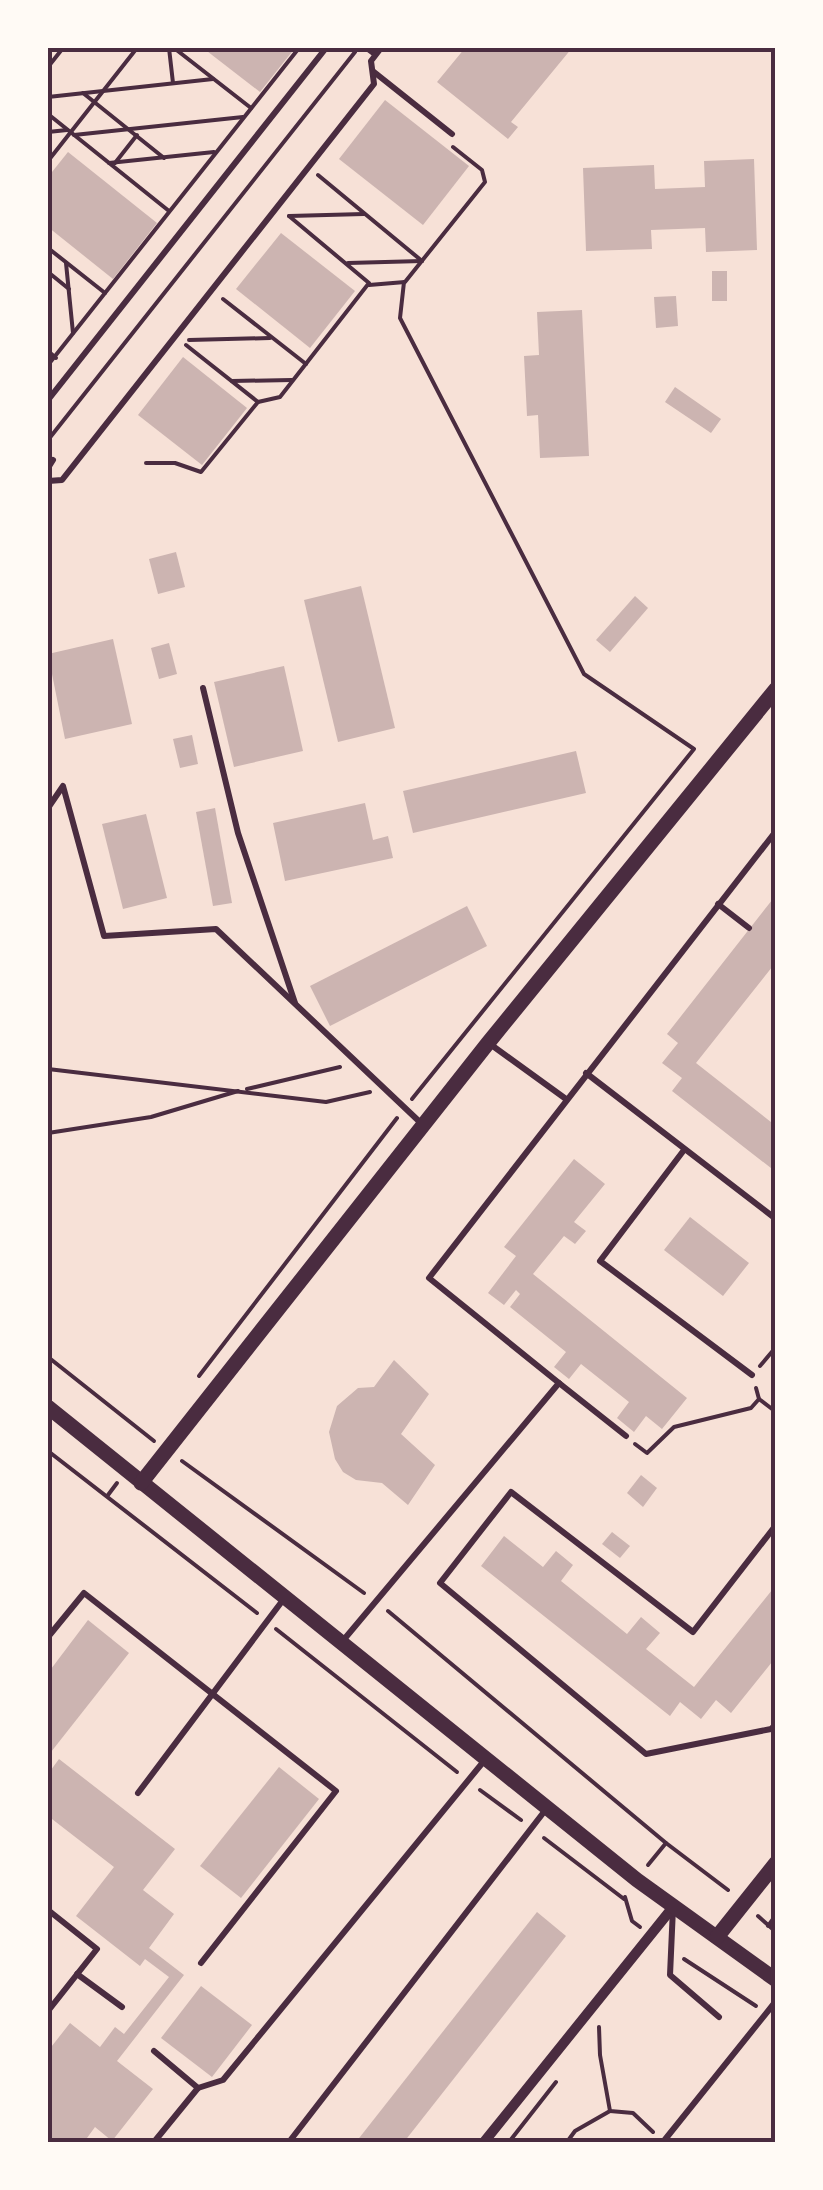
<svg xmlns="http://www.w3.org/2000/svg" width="823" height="2190" viewBox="0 0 823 2190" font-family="'Golos Text',sans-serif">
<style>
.building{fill:#ccb4b1}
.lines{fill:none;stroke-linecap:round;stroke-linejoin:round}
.path{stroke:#4a2c40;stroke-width:4}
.service{stroke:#4a2c40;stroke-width:6}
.minor{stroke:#4a2c40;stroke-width:10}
.tertiary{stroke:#4a2c40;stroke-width:15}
.neatline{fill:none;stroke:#4a2c40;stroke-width:4}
</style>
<rect width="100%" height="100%" fill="#f7e1d7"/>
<g class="building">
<path d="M203 48H295L260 92Z"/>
<path d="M465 48H572L511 122 518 127 508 139 437 82Z"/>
<path d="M385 100 469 166 423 225 339 159Z"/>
<path d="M68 152 157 223 113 279 48 227V177Z"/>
<path d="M754 159 757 250 706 252 705 228 651 230 652 249 586 251 583 168 654 165 655 189 705 187 704 161Z"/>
<path d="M281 233 355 291 310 348 236 289Z"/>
<rect x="712" y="271" width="15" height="30"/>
<path d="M676 296 678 326 656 328 654 297Z"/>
<path d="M582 310 589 456 540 458 538 415 527 416 524 356 539 355 537 312Z"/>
<path d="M183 357 247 408 202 465 138 415Z"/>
<path d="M675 387 721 419 711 433 665 402Z"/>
<path d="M176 552 185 587 158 594 149 559Z"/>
<path d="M361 586 395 728 338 742 304 600Z"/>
<path d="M635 596 648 608 610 652 596 640Z"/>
<path d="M113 639 132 724 65 739 48 654Z"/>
<path d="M169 643 177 674 159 679 151 648Z"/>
<path d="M284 666 303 751 234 767 214 682Z"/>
<path d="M192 735 198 764 180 768 173 739Z"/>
<path d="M576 751 586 793 413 833 403 791Z"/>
<path d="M365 803 373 840 388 836 393 858 285 881 273 823Z"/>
<path d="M215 808 232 903 213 906 196 812Z"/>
<path d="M146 814 167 898 123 909 102 824Z"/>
<path d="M776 895V962L696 1063 776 1126V1172L672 1091 682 1078 662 1063 678 1043 667 1034Z"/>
<path d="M467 906 487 946 330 1026 310 986Z"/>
<path d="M574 1159 605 1184 574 1222 586 1231 575 1244 564 1236 533 1274 687 1398 662 1429 646 1416 634 1432 617 1418 629 1402 581 1364 569 1379 554 1367 566 1352 510 1307 520 1294 516 1290 504 1305 488 1293 516 1256 504 1247Z"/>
<path d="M690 1217 749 1263 723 1296 664 1250Z"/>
<path d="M394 1360 429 1394 401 1434 435 1465 408 1505 382 1483 356 1480 343 1472 335 1459 329 1432 337 1406 358 1388 374 1387Z"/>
<path d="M641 1475 657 1488 643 1507 627 1493Z"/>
<path d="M612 1532 630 1546 620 1558 602 1544Z"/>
<path d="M504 1536 543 1567 556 1551 573 1565 561 1581 627 1634 641 1617 660 1633 646 1649 694 1687 776 1585V1657L731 1713 716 1700 701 1719 680 1702 670 1716 481 1566Z"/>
<path d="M88 1620 129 1653 51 1752 48 1749V1673Z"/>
<path d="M59 1759 175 1849 143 1890 174 1914 149 1948 184 1975 117 2061 153 2089 112 2141 95 2127 87 2138 93 2142H48V2051L70 2023 100 2047 115 2027 124 2034 169 1977 145 1959 140 1966 76 1916 114 1867 52 1819 48 1825V1774Z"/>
<path d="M279 1767 319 1799 241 1898 200 1866Z"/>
<path d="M537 1912 566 1936 404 2142H356Z"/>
<path d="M201 1986 252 2025 212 2077 161 2038Z"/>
</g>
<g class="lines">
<g class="path">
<path d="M169 48 173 83"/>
<path d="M174 48 251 108"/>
<path d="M48 67 63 48"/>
<path d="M83 93 164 158"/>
<path d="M48 97 213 79"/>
<path d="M48 114 169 211"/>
<path d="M48 132 67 130"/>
<path d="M74 135 243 117"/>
<path d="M48 161 137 48"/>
<path d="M109 163 214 152"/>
<path d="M115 163 137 135"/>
<path d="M318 175 422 261"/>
<path d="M289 216 364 214"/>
<path d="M48 248 105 293"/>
<path d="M66 263 73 333"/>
<path d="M348 263 422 261"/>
<path d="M48 272 69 289"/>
<path d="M404 282 400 318 584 674 694 749 412 1099"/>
<path d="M369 285 405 282 485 182 482 170 453 147"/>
<path d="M223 299 306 364"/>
<path d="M189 340 270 338"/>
<path d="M186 345 258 402 280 397 369 283 289 216"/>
<path d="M48 351 56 358"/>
<path d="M48 365 299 48"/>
<path d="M232 381 292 380"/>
<path d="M48 440 355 52"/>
<path d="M146 463H175L201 472 258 402"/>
<path d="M48 1069 326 1102 370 1092"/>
<path d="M247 1089 340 1067"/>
<path d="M48 1133 151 1117 238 1091"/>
<path d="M48 1357 154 1441"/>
<path d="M760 1366 776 1347"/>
<path d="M199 1376 397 1118"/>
<path d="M759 1399 776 1412"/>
<path d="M635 1444 647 1453 674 1427 751 1408 759 1399 756 1388"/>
<path d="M48 1451 257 1613"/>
<path d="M182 1461 364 1593"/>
<path d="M108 1495 117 1483"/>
<path d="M388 1611 666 1843 728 1890"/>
<path d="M276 1629 457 1772"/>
<path d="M480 1790 521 1820"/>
<path d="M544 1838 624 1899"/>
<path d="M648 1865 666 1843"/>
<path d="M625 1897 632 1921 640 1927"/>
<path d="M758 1916 776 1932"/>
<path d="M768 1926 776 1915"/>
<path d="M684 1959 756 2006"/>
<path d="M599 2027 600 2055 610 2111 633 2113 653 2132"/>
<path d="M509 2142 556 2082"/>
<path d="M567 2142 575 2131 610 2111"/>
</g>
<g class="service">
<path d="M367 48 375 54"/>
<path d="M374 72 452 134"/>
<path d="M48 400 326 48"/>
<path d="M48 468 53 460"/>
<path d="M48 481 62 480 374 84 371 61 381 48"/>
<path d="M203 688 238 833 295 1003"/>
<path d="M48 808 63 786 104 936 216 929 423 1125"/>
<path d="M718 904 749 928"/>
<path d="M490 1044 566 1099"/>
<path d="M586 1073 776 1219"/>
<path d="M684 1150 600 1261 752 1375"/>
<path d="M559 1383 626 1436"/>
<path d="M776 1525 693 1632 511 1492 440 1583 646 1754 771 1729 776 1724"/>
<path d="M48 1637 84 1593 336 1791 201 1963"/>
<path d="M341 1643 559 1383 429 1278 776 831"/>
<path d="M138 1793 283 1600"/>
<path d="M673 1908 670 1975 719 2017"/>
<path d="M48 1910 97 1949 48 2011"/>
<path d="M77 1974 122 2007"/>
<path d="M154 2051 198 2088"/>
<path d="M154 2142 198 2088 223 2080 484 1761"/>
<path d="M289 2142 547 1808"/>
<path d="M663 2142 776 2001"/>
</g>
<path class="minor" d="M484 2142 673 1907"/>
<g class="tertiary">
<path d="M48 1407 637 1880 776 1980"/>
<path d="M141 1483 488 1043 776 689"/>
<path d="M717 1937 776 1863"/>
</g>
</g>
<rect width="823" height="2190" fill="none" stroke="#fffaf5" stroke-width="100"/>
<rect x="50" y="50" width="723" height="2090" class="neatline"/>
</svg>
